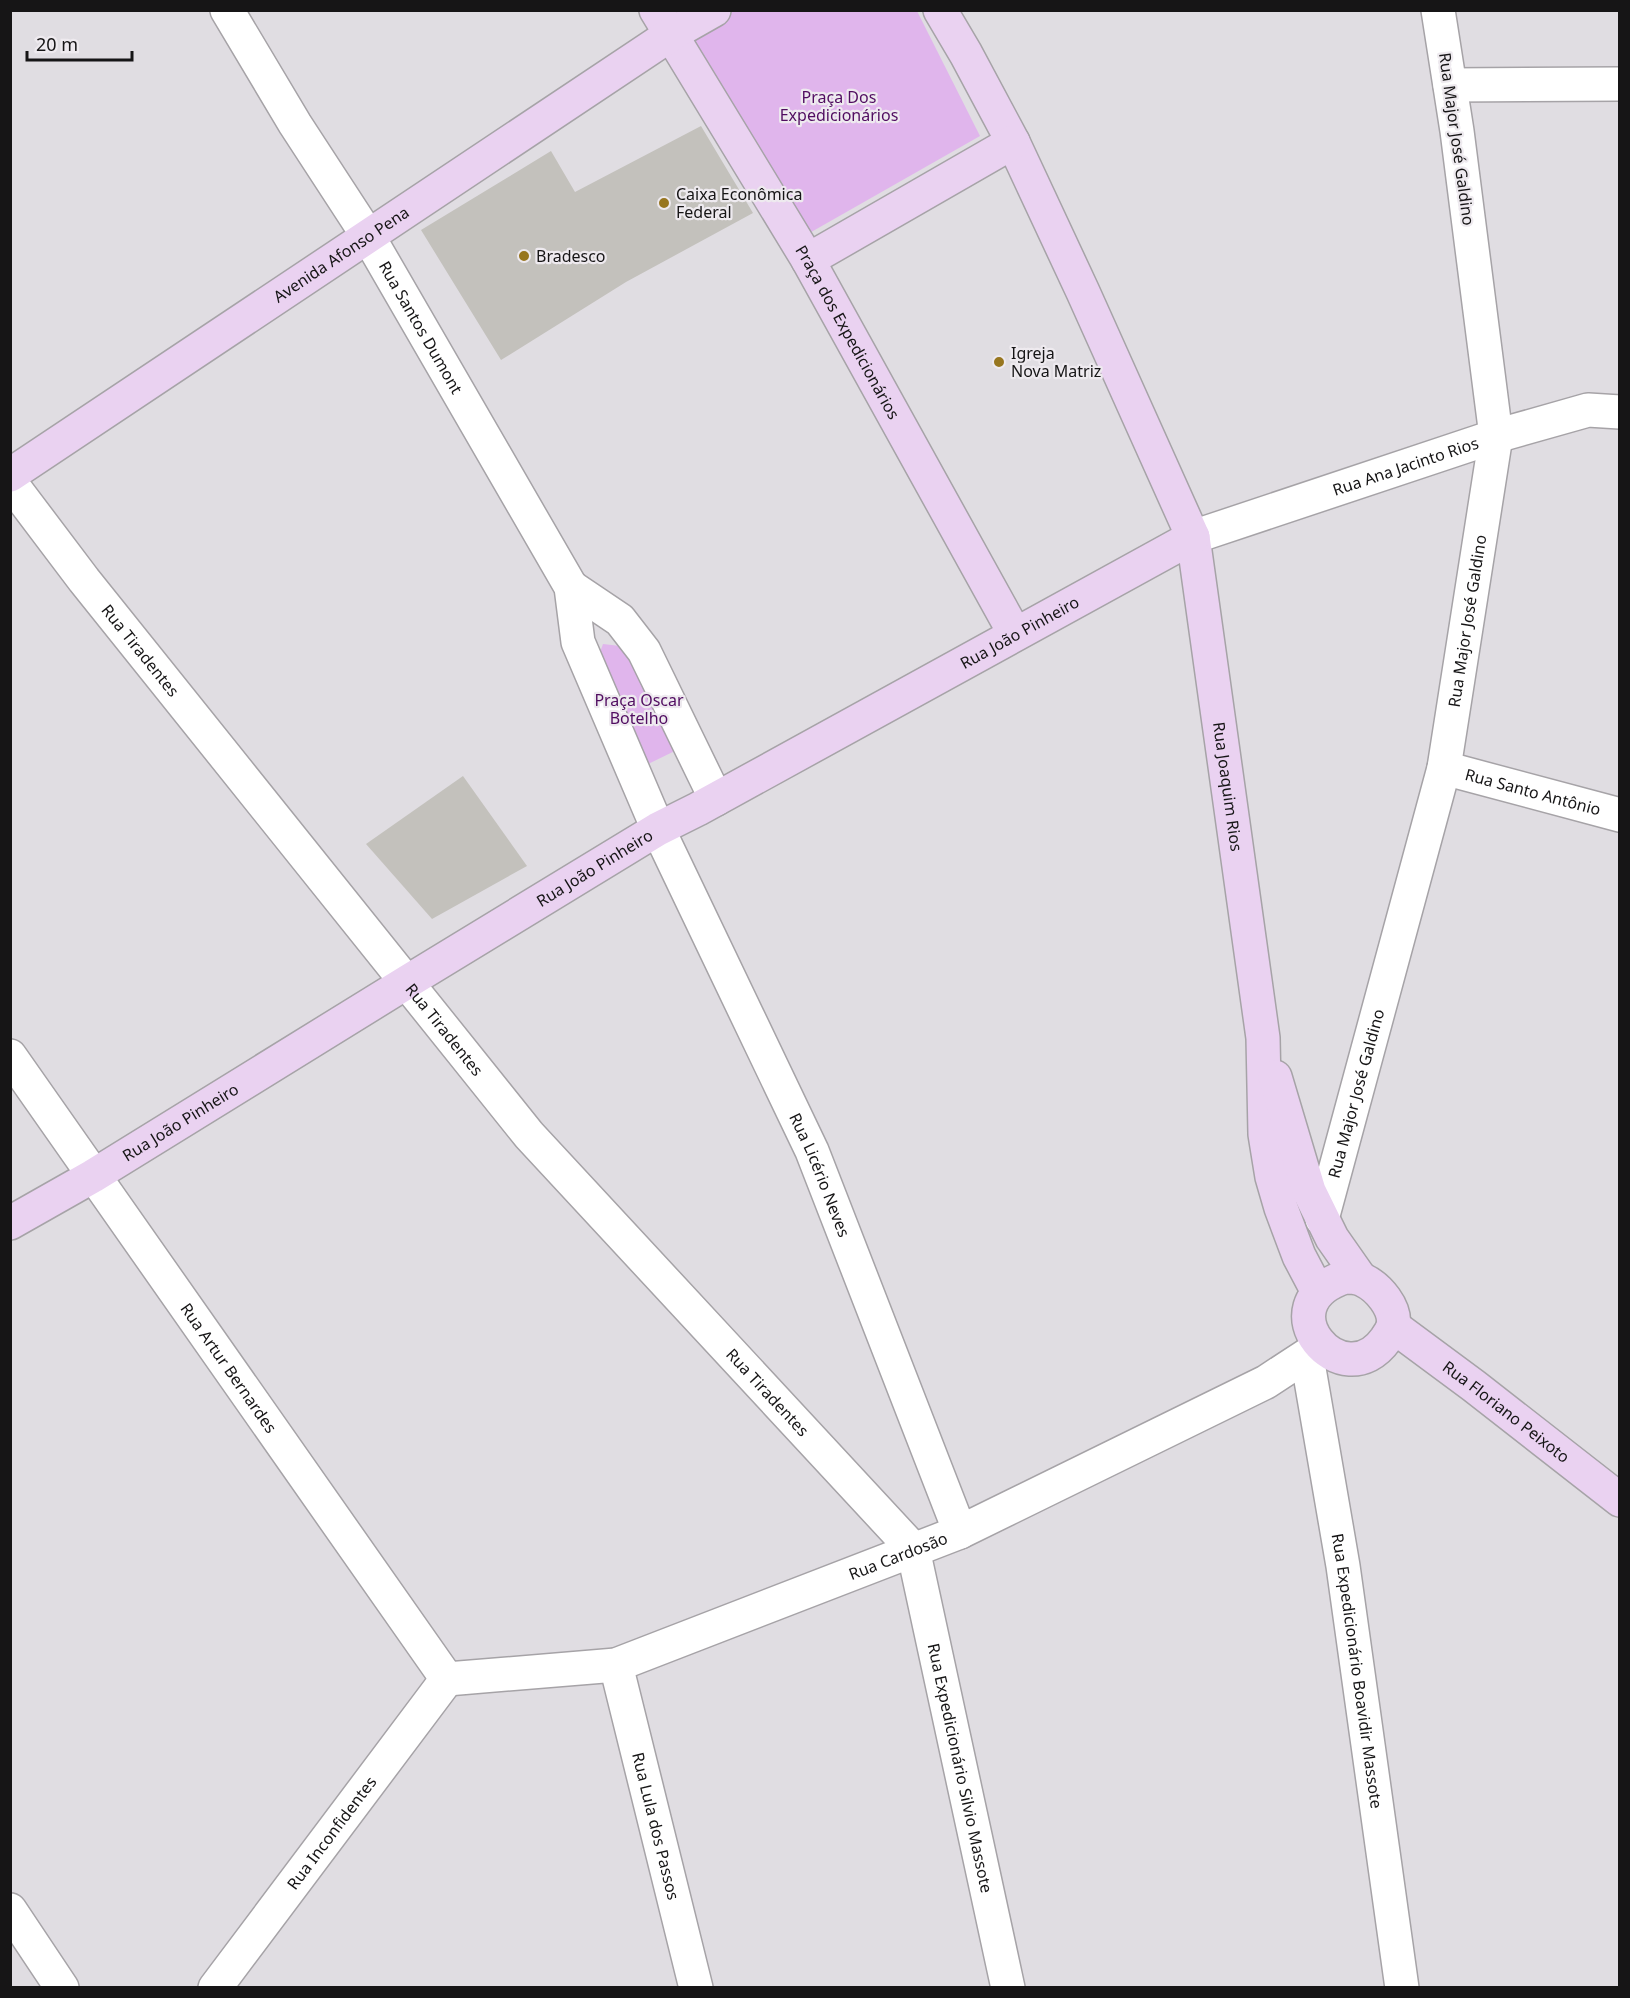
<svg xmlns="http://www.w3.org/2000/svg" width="1630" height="1998" viewBox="0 0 1630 1998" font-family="'Noto Sans',sans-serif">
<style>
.green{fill:#e0b5ec}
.building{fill:#c3c1bc}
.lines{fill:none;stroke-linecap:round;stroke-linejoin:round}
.minor-casing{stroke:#a6a3a7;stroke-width:36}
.tertiary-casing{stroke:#a6a3a7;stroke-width:36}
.secondary-casing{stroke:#a6a3a7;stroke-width:36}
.minor{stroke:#fff;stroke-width:33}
.tertiary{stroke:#fff;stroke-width:33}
.secondary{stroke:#ead2f1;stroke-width:33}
.poi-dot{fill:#97761f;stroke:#eeeaef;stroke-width:2}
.labels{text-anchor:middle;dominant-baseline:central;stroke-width:4.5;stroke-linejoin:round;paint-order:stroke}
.park-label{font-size:16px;fill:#510d61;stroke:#eeeaef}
.street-label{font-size:16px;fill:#161516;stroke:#eeeaef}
.poi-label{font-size:16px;fill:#161516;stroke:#eeeaef;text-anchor:start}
</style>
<rect width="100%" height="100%" fill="#e0dde2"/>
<g class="green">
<path d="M668 11H917L980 136 806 235Z"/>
<path d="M603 644 637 648 685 746 640 768 593 672Z"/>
</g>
<g class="building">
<path d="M701 126 753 213 626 282 501 360 421 230 551 151 575 192Z"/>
<path d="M463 776 527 866 432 919 366 844Z"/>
</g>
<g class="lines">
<g class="minor-casing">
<g id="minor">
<path d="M1450 85 1620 84"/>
<path id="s1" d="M10 482 84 580 529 1135 913 1549 1008 1988"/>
<path id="s2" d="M1193 537 1496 436 1588 410 1620 412"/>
<path id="s3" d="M1444 768 1620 815"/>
<path id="s4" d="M658 829 812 1151 960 1532"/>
<path id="s5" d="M1322 1219 1444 768 1496 436 1457 131 1438 10"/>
<path id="s6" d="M616 1665 696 1988"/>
<path d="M10 1910 62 1988"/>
</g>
</g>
<g class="tertiary-casing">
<g id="tertiary">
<path id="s7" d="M227 10 295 124 368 236 571 587 578 642 658 829"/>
<path d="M571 587 620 620 644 651 716 799"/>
<path id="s8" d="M10 1056 447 1679"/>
<path id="s9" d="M1307 1357 1343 1566 1402 1988"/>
<path id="s10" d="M447 1679 616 1665 960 1532 1266 1382 1321 1346"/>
<path id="s11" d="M215 1988 447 1679"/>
</g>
</g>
<g class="secondary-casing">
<g id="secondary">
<path id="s12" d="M656 10 808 260 1015 634"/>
<path id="s13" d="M940 10 966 54 1013 142 1083 292 1193 537 1263 1038 1265 1134 1272 1177 1281 1208 1299 1256 1318 1292"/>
<path d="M808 260 1013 142"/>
<path id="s14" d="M10 475 670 35 714 10"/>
<path d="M1275 1077 1309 1191 1332 1238 1360 1278"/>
<path id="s15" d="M10 1223 93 1176 407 982 658 829 698 809 1193 537"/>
<path d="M1345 1277C1351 1277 1357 1277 1363 1280 1378 1287 1397 1308 1393 1327 1392 1330 1388 1336 1386 1339 1343 1400 1261 1305 1345 1277Z"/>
<path id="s16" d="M1393 1326 1474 1386 1620 1500"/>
</g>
</g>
<use href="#minor" class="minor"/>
<use href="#tertiary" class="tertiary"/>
<use href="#secondary" class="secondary"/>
</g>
<g class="poi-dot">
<circle cx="664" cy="203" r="6"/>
<circle cx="524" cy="256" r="6"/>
<circle cx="999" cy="362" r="6"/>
</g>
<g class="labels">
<g class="park-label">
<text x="839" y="97">Praça Dos<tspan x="839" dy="18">Expedicionários</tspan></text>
<text x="639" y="700">Praça Oscar<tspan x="639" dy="18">Botelho</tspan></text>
</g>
<g class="street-label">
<text transform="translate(1457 139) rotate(82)">Rua Major José Galdino</text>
<text stroke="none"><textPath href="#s14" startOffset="398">Avenida Afonso Pena</textPath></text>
<text stroke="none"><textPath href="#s7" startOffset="372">Rua Santos Dumont</textPath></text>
<text stroke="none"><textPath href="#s12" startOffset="375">Praça dos Expedicionários</textPath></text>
<text stroke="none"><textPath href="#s2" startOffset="224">Rua Ana Jacinto Rios</textPath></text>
<text stroke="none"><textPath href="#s5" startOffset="616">Rua Major José Galdino</textPath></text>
<text stroke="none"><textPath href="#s15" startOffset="1170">Rua João Pinheiro</textPath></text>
<text stroke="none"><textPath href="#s1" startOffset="213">Rua Tiradentes</textPath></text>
<text stroke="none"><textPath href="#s13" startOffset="837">Rua Joaquim Rios</textPath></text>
<text stroke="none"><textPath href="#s3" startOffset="92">Rua Santo Antônio</textPath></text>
<text stroke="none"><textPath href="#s15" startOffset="684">Rua João Pinheiro</textPath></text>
<text stroke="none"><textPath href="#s1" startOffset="699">Rua Tiradentes</textPath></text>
<text stroke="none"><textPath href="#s5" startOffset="130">Rua Major José Galdino</textPath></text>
<text stroke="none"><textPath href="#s15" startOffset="198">Rua João Pinheiro</textPath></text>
<text stroke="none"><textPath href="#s4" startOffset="382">Rua Licério Neves</textPath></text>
<text stroke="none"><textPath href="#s8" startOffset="381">Rua Artur Bernardes</textPath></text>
<text stroke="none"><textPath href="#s1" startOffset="1185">Rua Tiradentes</textPath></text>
<text stroke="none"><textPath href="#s16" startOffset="142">Rua Floriano Peixoto</textPath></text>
<text stroke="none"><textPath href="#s10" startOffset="472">Rua Cardosão</textPath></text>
<text stroke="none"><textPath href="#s9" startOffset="318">Rua Expedicionário Boavidir Massote</textPath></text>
<text stroke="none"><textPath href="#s1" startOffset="1623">Rua Expedicionário Silvio Massote</textPath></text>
<text stroke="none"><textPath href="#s6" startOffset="166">Rua Lula dos Passos</textPath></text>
<text stroke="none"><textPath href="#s11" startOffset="194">Rua Inconfidentes</textPath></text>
</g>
<g class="poi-label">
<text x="676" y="194">Caixa Econômica<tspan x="676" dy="18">Federal</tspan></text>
<text x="536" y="256">Bradesco</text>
<text x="1011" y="353">Igreja<tspan x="1011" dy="18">Nova Matriz</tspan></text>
</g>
</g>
<rect width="1630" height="1998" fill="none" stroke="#161516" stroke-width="24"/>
<path d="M27 51v9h105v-9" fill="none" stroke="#161516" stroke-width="3"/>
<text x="36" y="51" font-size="18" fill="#161516" stroke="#eeeaef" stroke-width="4.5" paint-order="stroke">20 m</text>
</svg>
